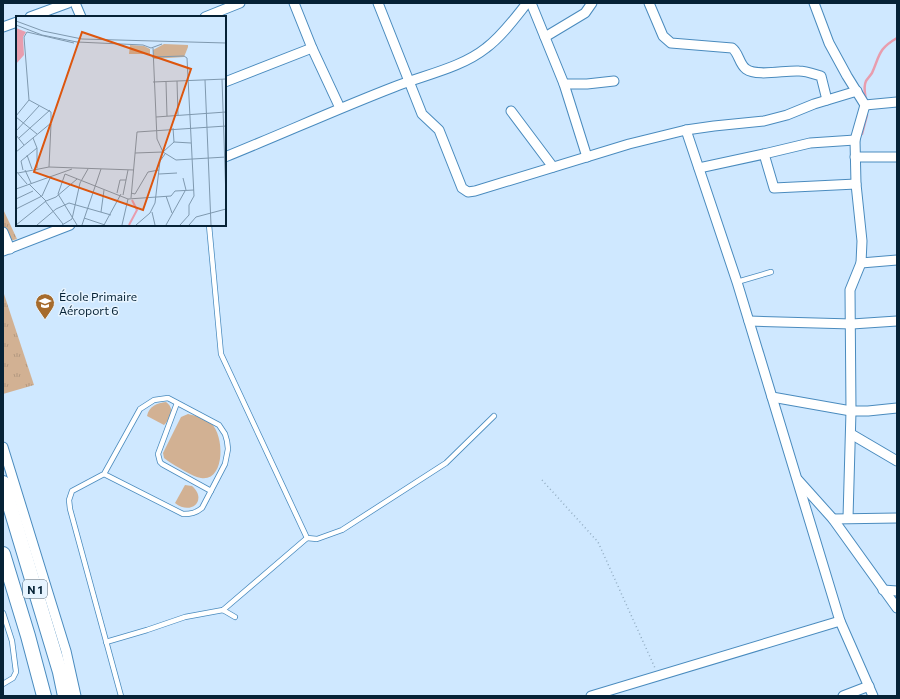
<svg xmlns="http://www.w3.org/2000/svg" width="900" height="699" viewBox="0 0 900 699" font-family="Commissioner,sans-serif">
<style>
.grass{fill:#d2b193}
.park{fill:url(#park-tufts)}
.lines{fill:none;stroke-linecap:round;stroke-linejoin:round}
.stream{stroke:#e89dae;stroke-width:2.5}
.service-casing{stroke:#4a8bbe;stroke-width:6}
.minor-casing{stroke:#4a8bbe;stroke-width:11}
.trunk-casing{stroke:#4a8bbe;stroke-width:16}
.path{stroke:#92acc2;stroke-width:1.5;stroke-dasharray:1 3;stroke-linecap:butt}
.service{stroke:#fff;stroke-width:4.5}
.minor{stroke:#fff;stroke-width:9}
.trunk{stroke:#fff;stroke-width:14}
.labels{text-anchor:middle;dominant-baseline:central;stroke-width:3;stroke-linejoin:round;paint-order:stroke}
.shield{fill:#e7f4ff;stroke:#4a6172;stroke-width:1}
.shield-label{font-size:11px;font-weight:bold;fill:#062236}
.poi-label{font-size:12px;fill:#062236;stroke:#e7f4ff;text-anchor:start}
.inset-river{fill:none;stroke:#e89dae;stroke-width:2}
.inset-road{fill:none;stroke:#7f99af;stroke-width:1}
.view{fill:#dd560e;fill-opacity:0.15;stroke:#dd560e;stroke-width:2}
.inset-edge{fill:none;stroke:#062236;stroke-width:2}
</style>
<defs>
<pattern id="park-tufts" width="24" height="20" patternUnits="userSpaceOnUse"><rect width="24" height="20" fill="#d2b193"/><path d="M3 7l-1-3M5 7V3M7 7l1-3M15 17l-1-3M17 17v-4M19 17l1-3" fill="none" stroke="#b3987f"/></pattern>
</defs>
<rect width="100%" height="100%" fill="#cfe8ff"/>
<g class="grass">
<path d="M166 402C175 408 171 418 164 425L147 416C149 406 157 403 166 402Z"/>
<path d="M188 414C196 416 205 418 211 423 225 436 225 482 201 478 193 477 176 466 168 461L164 458 163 453 181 417Z"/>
<path d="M185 485 192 486C208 500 191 516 175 503Z"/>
</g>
<g class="park">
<path d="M3 209 17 239 3 243Z"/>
<path d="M3 291 34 385 3 394Z"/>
</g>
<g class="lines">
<g class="stream">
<path d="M866 100C865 93 863 87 866 81 868 78 870 76 872 73 880 55 878 49 897 38"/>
<path d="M862 134 867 115"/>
</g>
<g class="service-casing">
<g id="service">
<path d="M209 225 221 354 307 538 317 539 342 530 446 463 494 416"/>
<path d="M737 282 771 272"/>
<path d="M177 403 158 454 160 462 162 464 211 491"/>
<path d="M104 474 183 514C191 514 196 513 202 508L225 464 228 449 227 441 225 434 219 425 168 398 154 400 140 409 104 474 72 491 69 500 70 509 121 696"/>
<path d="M223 610 307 538"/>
<path d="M3 613 12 641 16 672 13 678 3 684"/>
<path d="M106 642 147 630 185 617 223 610 235 617"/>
</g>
</g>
<g class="minor-casing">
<g id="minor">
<path d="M75 3 81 17"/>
<path d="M294 3 312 48 340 108"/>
<path d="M378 3 422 114 439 130 462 188 468 192 475 191 629 144 686 130 714 126 764 121 787 115 814 104 857 91"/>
<path d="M531 3 564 84 587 157"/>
<path d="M649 3 663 36 671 43 732 48C739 53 739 64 746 69 757 77 785 70 799 71 806 71 814 74 821 76L827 100"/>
<path d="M814 3 829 43 847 76 865 105 855 140 856 184 862 241 861 263 850 290 851 411 848 518"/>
<path d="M30 17 68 3"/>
<path d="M205 17 240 3"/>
<path d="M3 27 17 22"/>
<path d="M545 37 585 13 592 3"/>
<path d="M225 82 312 48"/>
<path d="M564 84H587L614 81"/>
<path d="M865 105 897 102"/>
<path d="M511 111 553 167"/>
<path d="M686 130 737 282 840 621 873 696"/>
<path d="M764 154 774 188 856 184"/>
<path d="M225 157C282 134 337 109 394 87 424 75 461 68 486 48 502 36 515 18 527 3"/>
<path d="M855 157H897"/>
<path d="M699 168 764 154 810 143 855 140"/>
<path d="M3 232 10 249"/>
<path d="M3 251 70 225"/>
<path d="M861 263 897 260"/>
<path d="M749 321 852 324 897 321"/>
<path d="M772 397 851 411H868L897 408"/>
<path d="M851 434 897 461"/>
<path d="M3 447 66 651 76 696"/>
<path d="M798 480 833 519 897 608"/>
<path d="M833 519 897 518"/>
<path d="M883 590 897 591"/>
<path d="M591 696 840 621"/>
<path d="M843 696 869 686"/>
</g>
</g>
<g class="trunk-casing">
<g id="trunk">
<path d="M3 483 60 672 65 696"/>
<path d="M3 554 28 636 44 696"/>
</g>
</g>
<path class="path" d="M542 480 598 542 655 668"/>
<use href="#service" class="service"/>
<use href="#minor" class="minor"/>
<use href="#trunk" class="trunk"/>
</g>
<defs>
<g id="school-pin" transform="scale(1)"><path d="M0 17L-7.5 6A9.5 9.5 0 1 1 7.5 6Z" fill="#a66b2c" stroke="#e7f4ff"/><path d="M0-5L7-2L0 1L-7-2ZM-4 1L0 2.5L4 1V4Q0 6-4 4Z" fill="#fff"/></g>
</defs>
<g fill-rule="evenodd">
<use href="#school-pin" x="45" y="303"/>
</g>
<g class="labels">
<rect class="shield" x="23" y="580" width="24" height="18" rx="3"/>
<g class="shield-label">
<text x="35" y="589">N 1</text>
</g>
<g class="poi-label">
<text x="59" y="296">École Primaire<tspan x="59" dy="14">Aéroport 6</tspan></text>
</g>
</g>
<g transform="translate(16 16)">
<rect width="210" height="210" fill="#cfe8ff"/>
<path d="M155 31H168L169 38H155Z" fill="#d2b193"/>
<path d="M148 28 172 29V31L168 41 137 43V34ZM155 31H168V38H155ZM114 29 128 30 134 33V38H113Z" fill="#d2b193" fill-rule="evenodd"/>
<path d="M0 12 10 16 7 21 8 39 0 48Z" fill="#e89dae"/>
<path class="inset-river" d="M113 209 121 194 116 184"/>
<path class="inset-road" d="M0 5 27 15 66 23 210 27M0 9 26 19 61 26 127 29 135 32 146 28M137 32 141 123 147 136 160 144 210 141M136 41 168 40 171 42 178 180 173 189V199L164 209M206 63 210 183M189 64 195 209M161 65 162 99M137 66 210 63M150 66 151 100M13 84 8 21 11 16 58 27M0 100 13 84 35 96V107L0 136M0 101 21 118M140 101 210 96M157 112 158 126 175 127M0 115 23 90M0 119 8 129M3 122 34 94M17 122 21 132V152M119 137 147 136 158 126M11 139 16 153M33 151 35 108M7 154 5 145 21 132M9 154 15 167M0 155 11 168M2 157 33 151 118 154M49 158 112 183 155 180 159 175 178 174M143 158 161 157M167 162 170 174M13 168 30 185 40 181 61 163M0 173 56 153M101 177 104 164H110M115 177 119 178 132 156 143 154M42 178 61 209M42 178 49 158M107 179 112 154M150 180 156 197M115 182 121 116 210 110M0 183 17 175M29 185 47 208M0 193 26 180 35 160M85 196 88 174M136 196 139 209M68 202 89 209M0 209 30 185M21 209 40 193 53 187 95 199M46 209 56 203 64 167 72 153M66 209 85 153M88 209 105 178M106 209 112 183M120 209 134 197 139 187 144 145 149 138M150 209 169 175M173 209 180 201 210 193"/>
<path class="view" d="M66 16 175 53 127 194 18 156Z"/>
<rect width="210" height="210" class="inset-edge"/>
</g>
<rect width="900" height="699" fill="none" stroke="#062236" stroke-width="8"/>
</svg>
